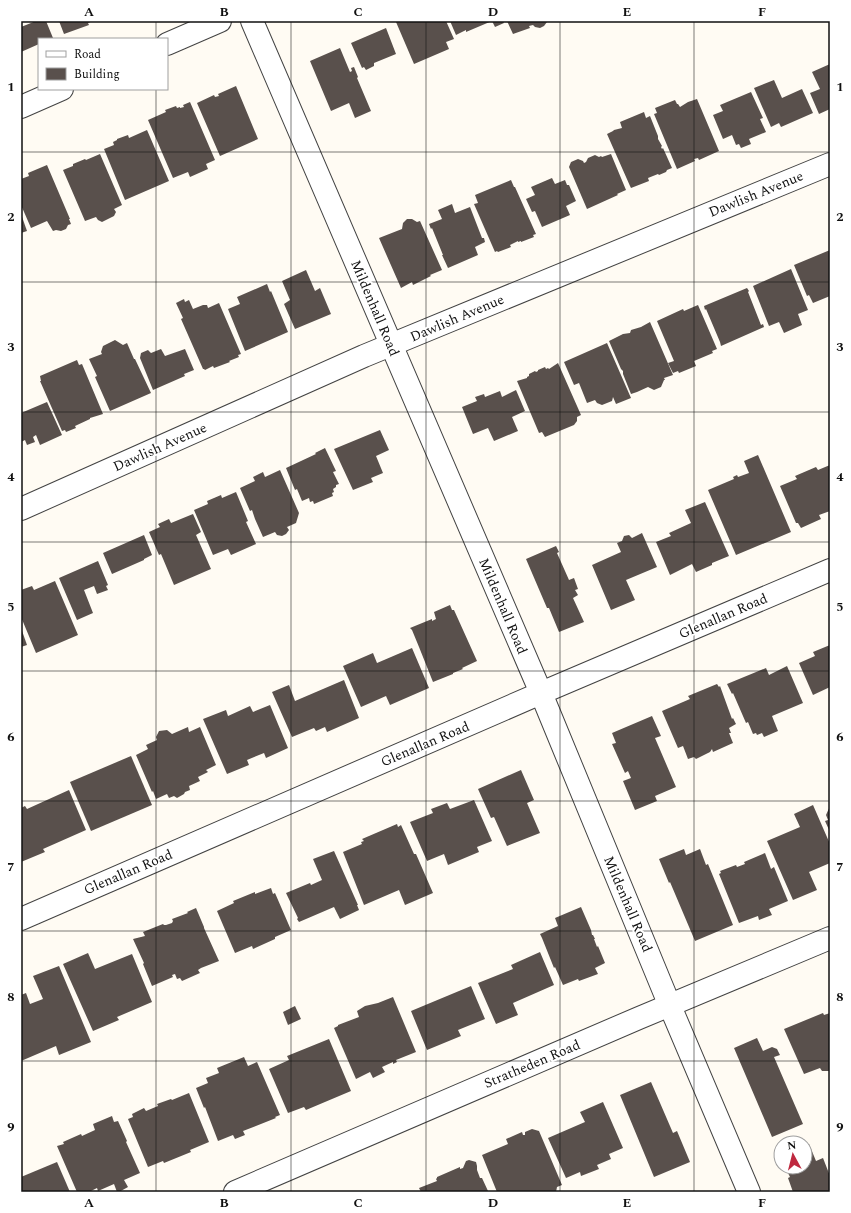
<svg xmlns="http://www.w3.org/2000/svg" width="851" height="1213" viewBox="0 0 851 1213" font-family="Spectral,serif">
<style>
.building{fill:#59504c}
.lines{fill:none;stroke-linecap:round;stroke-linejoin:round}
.minor-casing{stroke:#434343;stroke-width:24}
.minor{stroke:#fff;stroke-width:22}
.grid{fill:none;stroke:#101010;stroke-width:1;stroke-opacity:0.55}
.labels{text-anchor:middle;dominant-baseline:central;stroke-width:4;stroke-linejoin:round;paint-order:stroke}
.street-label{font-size:14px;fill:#101010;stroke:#fff}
.neatline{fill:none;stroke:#101010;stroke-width:1.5}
.grid-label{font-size:13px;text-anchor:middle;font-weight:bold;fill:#101010}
</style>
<rect width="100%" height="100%" fill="#fffbf3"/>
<g class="building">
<path d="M36 21H46L53 38 49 39H39V44L21 52V27Z"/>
<path d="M59 21H93L88 23 89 25 64 34Z"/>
<path d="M398 21H446L454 39 446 42 449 49 414 64 396 22Z"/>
<path d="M450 21H492L466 32V30L456 35Z"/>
<path d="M492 21H503L504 23 495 27Z"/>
<path d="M507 21H547V22L544 26 540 28 535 27 533 25 529 26 530 28 513 34Z"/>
<path d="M386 28 396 54 374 63V66L366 70 364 67 362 68 351 43Z"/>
<path d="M340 48 350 72 352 71 351 68 354 67 358 77 357 78 371 111 355 118 349 103 331 111 310 61Z"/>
<path d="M830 64V103L829 104 830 109 819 114 810 93 820 89 812 72Z"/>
<path d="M774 80 782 98 802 89 813 113 781 127 779 123 771 127 754 88Z"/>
<path d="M236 86 258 139 220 156 197 103 214 95 215 97 219 96 218 94Z"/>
<path d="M751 92 763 118 760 119 766 132 749 139 751 144 741 148 739 144 736 145 732 135 723 139 713 115 723 111 720 105Z"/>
<path d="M697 99 719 151 699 160 698 158 694 159 695 161 677 169 654 114 657 113 655 108 675 100 677 104H678L680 107 688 102Z"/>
<path d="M190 102 215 160 206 164 208 169 190 177 188 172 173 178 148 120 166 112 165 110 176 106 177 108 180 107V108L184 107 183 105Z"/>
<path d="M644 112 646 118 650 116 658 136V139L662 146 661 147 662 149 663 148 672 168 667 170 666 172 659 175 658 174 648 178 649 181 631 188 630 186 607 134 613 131 614 130 622 128 620 122Z"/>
<path d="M147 130 169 181 125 200 104 149 114 145 113 142 117 140V139L128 135 129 138Z"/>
<path d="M100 154 122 205 114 209 116 212 114 216 102 222 98 220 96 217 85 221 63 170 73 166V164L85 159 86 160Z"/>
<path d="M611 154 626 190 617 194 618 195 587 209 569 167 571 162 578 159 583 161 584 163 586 162 588 158 595 155 599 157 601 156 602 157Z"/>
<path d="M47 165 70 219H69L71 224 68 225 66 229 61 231 56 230 53 231 47 221 31 228 21 205V179L29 176 28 173Z"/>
<path d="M552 178 555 184 565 180 567 185H569L576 201 566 206 570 215 542 227 535 211 532 212 526 199 535 195 531 187Z"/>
<path d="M511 180 514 187H515L536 234 533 235 534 237 521 242V241L518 242V241L510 245 511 247 498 252 497 251 495 252 474 204 478 203 475 195Z"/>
<path d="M452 204 455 213 470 207 482 238H484L485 242 475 247 478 255 448 268 442 255H443L432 228 431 229 429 224 442 219 438 210Z"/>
<path d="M21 214 27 231 21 233Z"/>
<path d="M407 219H412L417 222 420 221 442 270 430 275 431 276 413 285 412 282 401 288 379 238 402 229 403 223Z"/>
<path d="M830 250V296L813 303 809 295 807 296 794 265Z"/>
<path d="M791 269 808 310 798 314 802 325 784 333 779 322 769 326 753 286Z"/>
<path d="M306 270 315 291 320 288 331 314 295 329 284 304 290 300 282 281Z"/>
<path d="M267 284 270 292 271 291 288 332 245 351 228 309 240 304 237 297Z"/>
<path d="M747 288 749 291 748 292 761 325 763 324 764 327 721 346 720 342 706 309 705 310 704 306Z"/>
<path d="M184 299 185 302 189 300 193 309 203 305H207L208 308 219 303 241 354 238 355 239 357 229 361 230 362 214 368 213 366 205 370 204 369H203L181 319 183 318 176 303Z"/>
<path d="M698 305 717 349 712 351 713 353 694 361 696 366 679 373 678 371 673 373 668 363 674 361 657 321 683 309 684 311Z"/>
<path d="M650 322 673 375 664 378 665 380H664L661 387 654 390 648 387 637 392 631 394 623 374V371L621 369 609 341 623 334 630 333 631 330 641 327Z"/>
<path d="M115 340 123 345 127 343 134 359H135L151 393 110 411 95 377 97 376 89 359 102 354 101 352 103 346Z"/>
<path d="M607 343 631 398 616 404 613 397 612 401 602 405 597 403 595 400 587 403 579 383 574 385 564 362Z"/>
<path d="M161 349 165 356 185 349 194 370 184 374 185 376 153 390 140 358 141 353 148 350 151 353Z"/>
<path d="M77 360 79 365 82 364 103 414 90 418V419L75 426 76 428 66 432 65 430 62 431 40 381H41L40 376Z"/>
<path d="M558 363 581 415 577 417V421L574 425 545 437 542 432 539 433 517 381 527 378V377L529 376V374L535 371 536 372 538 371V370L545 367 546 369 548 368 549 369Z"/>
<path d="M516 390 525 411 512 417 518 431 494 441 488 428 473 434 462 407 477 401 475 397 484 394 485 397 500 391 502 397Z"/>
<path d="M47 402 62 435 40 445 36 435 33 437 35 442 27 445 25 440 21 442V413Z"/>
<path d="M380 430 389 450 376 456 383 473 371 478 373 482 353 490 334 449Z"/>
<path d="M325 448 336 471 333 472 339 484 336 485V487L333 489 334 492 332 493 333 496 314 504 313 501 310 502 309 498 302 501 297 489 295 490 286 468 316 454 315 453Z"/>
<path d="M758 455 791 532 736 555 708 490 734 479 733 477 737 475 738 477 749 473 744 461Z"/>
<path d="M830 465V511L819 515 821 519 801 528 798 523H796L780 486 797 479 795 476 816 467 818 470Z"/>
<path d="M280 470 299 513 296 523 287 527 289 530 286 534 282 536 277 535 275 532 263 537 255 519 252 510 250 511 240 488 255 481 253 477 263 472 265 477Z"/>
<path d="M236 492 248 521 246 522 256 544 231 555 228 549 213 555 194 510 208 504 207 501 221 495 222 498Z"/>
<path d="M705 502 729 556 712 563V565L696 572 692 564 670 575 656 542 671 536 669 533 691 523 685 510Z"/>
<path d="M193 514 201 532 196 535 211 569 174 585 161 554 159 555 149 532 160 527 158 524 169 519 171 523Z"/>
<path d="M642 533 657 567 626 580 635 600 611 610 592 565 621 552 617 543 622 541 624 536 629 535 632 538Z"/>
<path d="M144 535 152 555 144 559V560L112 574 103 553Z"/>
<path d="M556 546 559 552 557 553 569 580 574 578 578 589 575 590 578 595 573 598 584 622 559 632 549 608H547L526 559Z"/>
<path d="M98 561 108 585 106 586 108 590 97 594 94 586 84 590 93 613 77 620 59 578Z"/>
<path d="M55 581 78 635 36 653 21 617V590L32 586 34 590Z"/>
<path d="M450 605 452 610H454L477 661 462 668 463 669 453 673V674L433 682 419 647 412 630 410 628 432 619V621L436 619 434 612Z"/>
<path d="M21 628 27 645 21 647Z"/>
<path d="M830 645V687L813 695 799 663 815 656 813 652Z"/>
<path d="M412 648 429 688 390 705 386 696 361 707 343 666 373 653 377 663Z"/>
<path d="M787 666 803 703 772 716 778 731 764 737 762 733 757 735 756 733 753 734 748 722 746 723 733 693 732 694 727 684 766 668 769 675Z"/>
<path d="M344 680 359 718 327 732 325 727 316 731 314 728 292 737 272 692 289 685 295 701Z"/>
<path d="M717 684 719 687 720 686 732 719 733 718 736 724 729 728 731 733H729L733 743 713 752 712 749 710 752 696 759 694 757 688 759 683 746 678 748 662 711 690 699 688 696Z"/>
<path d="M270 705 288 748 266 758 264 753 247 760 249 765 227 774 203 719 226 710 228 716 250 706 253 712Z"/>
<path d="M652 716 661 736 655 738 676 787 655 796 657 801 635 810 623 781 631 778 628 771 625 773 612 744 616 743 612 733Z"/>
<path d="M188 727 189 732 200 727 216 765 206 770 208 772 198 777 200 781 189 786 190 790 185 792 184 794 177 798 174 796 169 798 167 794 156 799 153 791 152 792 136 755 148 749 146 745 157 740 156 737 159 731 167 730 172 734Z"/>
<path d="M131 756 152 805 91 831 70 782Z"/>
<path d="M521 770 534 800 527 803 540 833 507 846 494 817 491 818 478 789Z"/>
<path d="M69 790 86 830 43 849 45 852 21 862V808L25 806 27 809Z"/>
<path d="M474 800 492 841 477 847 479 852 448 865 444 854 427 861 410 822 433 813 431 809 447 803 450 809Z"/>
<path d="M813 805 830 844V863L809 872 817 890 793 900 767 841 800 827 794 814Z"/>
<path d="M830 806V832L825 821 828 820 826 815Z"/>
<path d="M397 824 398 827 401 825 414 854H416L433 893 405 905 399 890 364 905 343 852 362 844 361 842 364 841 362 839Z"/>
<path d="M684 849 686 855 700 849 706 865 708 864 733 925 695 941 670 882 669 883 659 859Z"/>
<path d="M334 851 358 905H357L359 910 340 919 334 907 299 922 297 919 298 918 286 893 310 883 311 885 322 880 313 859Z"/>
<path d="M765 853 771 869 774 867 788 901 769 909 772 915 759 920 758 916 739 923 719 874 721 873 720 871 736 865 737 867 745 864 744 862Z"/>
<path d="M271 888 273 894 275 893 291 930 275 937V939L253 949 252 946 235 953 217 911 234 903 233 901 255 892V894Z"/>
<path d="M581 907 591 930 592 935H593L595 939H594L597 947 598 946 605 963 595 968 598 974 579 981 578 979 563 985 555 967 554 968 542 938 540 934 558 926 555 918Z"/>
<path d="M196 908 204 927V928L219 961 201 968 198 970 200 973 182 981 180 978 177 979 175 974 172 975 173 977 152 986 143 964 144 963 133 939 145 936 143 932 163 924 164 925H166L172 923 173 921 172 919 188 913 187 912Z"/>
<path d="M540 952 554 985 513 1003 518 1015 496 1024 478 983 513 969 511 965Z"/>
<path d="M88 953 95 969 132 954 152 1002 117 1017 119 1020 93 1031 63 964Z"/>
<path d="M59 966 91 1042 59 1055 56 1046 21 1061V995L26 993 30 1004 43 999 33 976Z"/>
<path d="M471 986 485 1019 458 1030 461 1036 427 1050 411 1011Z"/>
<path d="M393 997 416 1052 396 1060 397 1062 393 1064V1062L382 1067 385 1072 373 1078 370 1072 356 1079 334 1028 338 1026V1025L359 1017 357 1011 365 1006 378 1003Z"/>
<path d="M295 1006 301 1019 288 1025 283 1012Z"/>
<path d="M823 1013 824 1015 830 1013V1071H822L820 1068 804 1074 784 1029Z"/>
<path d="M757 1038 763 1051 772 1047 777 1049 780 1055 774 1057 803 1124 772 1137 734 1048Z"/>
<path d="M329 1039 351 1091 306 1110 304 1107 288 1113 269 1069 289 1060 287 1056Z"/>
<path d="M244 1057 248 1066 257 1062 280 1115 275 1117 276 1118 243 1131 245 1135 235 1139 233 1135 218 1141 205 1107 204 1108 196 1088 208 1083 206 1078 219 1073 217 1068Z"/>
<path d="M651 1082 673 1133 677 1131 690 1162 654 1177 620 1095Z"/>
<path d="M189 1093 209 1142 190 1150 191 1152 164 1163 163 1161 148 1167 128 1119 133 1117 132 1114 144 1108 146 1111 158 1106 157 1104 171 1099 172 1100Z"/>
<path d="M603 1102 623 1148 609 1154 611 1159 597 1165 599 1169 581 1176 580 1172 566 1178 548 1138 585 1122 580 1112Z"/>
<path d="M112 1116 114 1122 118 1121 127 1141 126 1142 140 1173 124 1180 128 1187 119 1192H117L114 1184 98 1191 97 1188 89 1192H77L57 1146 64 1144 63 1142 81 1134 82 1136 95 1130 93 1124Z"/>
<path d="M532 1129 539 1131 562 1185 557 1187 556 1192H497L482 1155 508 1144 506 1139 522 1132 523 1135H525V1132Z"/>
<path d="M804 1139 806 1145 809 1144 816 1161 823 1158 830 1176V1192H793L788 1178 790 1177 788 1173 792 1172 790 1167H805V1143H796Z"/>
<path d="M469 1160 476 1162 477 1166V1170L480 1178H482L488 1191 421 1192 419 1188 437 1181 436 1179 437 1178V1177L460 1167V1169L463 1168 466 1161Z"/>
<path d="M57 1162 70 1192H21V1177Z"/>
</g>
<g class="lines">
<g class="minor-casing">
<g id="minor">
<path d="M252 21 541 693 670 1006 749 1192"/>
<path d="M167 44 220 21"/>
<path d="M21 107 62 89"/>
<path d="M21 509 364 356 830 164"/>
<path d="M21 919 541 693 830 570"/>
<path d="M235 1192 639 1018 830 938"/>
</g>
</g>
<use href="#minor" class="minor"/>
</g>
<path class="grid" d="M156 21V39M291 21V1192M426 21V1192M560 21V1192M694 21V1192M156 89V1192M21 152H830M21 282H830M21 412H830M21 542H830M21 671H830M21 801H830M21 931H830M21 1061H830"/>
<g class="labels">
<g class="street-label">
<text transform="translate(756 194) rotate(-22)">Dawlish Avenue</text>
<text transform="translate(375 308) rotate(67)">Mildenhall Road</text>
<text transform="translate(457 318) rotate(-23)">Dawlish Avenue</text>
<text transform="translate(160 447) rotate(-24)">Dawlish Avenue</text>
<text transform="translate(503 606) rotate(67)">Mildenhall Road</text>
<text transform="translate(723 616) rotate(-23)">Glenallan Road</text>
<text transform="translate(425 744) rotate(-23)">Glenallan Road</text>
<text transform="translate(128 872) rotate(-23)">Glenallan Road</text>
<text transform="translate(628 904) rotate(67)">Mildenhall Road</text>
<text transform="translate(532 1064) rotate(-23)">Stratheden Road</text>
</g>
</g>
<rect width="851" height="1213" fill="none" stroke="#ffffff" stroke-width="44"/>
<rect x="38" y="38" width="130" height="52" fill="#ffffff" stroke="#9f9f9f"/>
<rect x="46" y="51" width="20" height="6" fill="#ffffff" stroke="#9f9f9f"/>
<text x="74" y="58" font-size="12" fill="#101010">Road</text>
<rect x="46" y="68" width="20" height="12" fill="#59504c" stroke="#9f9f9f"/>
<text x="74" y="78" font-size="12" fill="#101010">Building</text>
<g transform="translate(793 1155) rotate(353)"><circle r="19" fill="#ffffff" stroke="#9f9f9f"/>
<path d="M0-3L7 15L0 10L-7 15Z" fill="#bf293f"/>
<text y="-6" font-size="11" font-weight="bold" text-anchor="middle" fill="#101010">N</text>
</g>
<rect x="22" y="22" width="807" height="1169" class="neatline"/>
<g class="grid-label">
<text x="89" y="16">A</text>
<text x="224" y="16">B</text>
<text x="358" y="16">C</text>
<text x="493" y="16">D</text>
<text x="627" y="16">E</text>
<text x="762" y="16">F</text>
<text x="11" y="91">1</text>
<text x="840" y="91">1</text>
<text x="11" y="221">2</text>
<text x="840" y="221">2</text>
<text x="11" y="351">3</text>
<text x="840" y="351">3</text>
<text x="11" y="481">4</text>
<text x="840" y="481">4</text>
<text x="11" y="611">5</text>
<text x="840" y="611">5</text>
<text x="11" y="741">6</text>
<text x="840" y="741">6</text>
<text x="11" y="871">7</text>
<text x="840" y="871">7</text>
<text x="11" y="1001">8</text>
<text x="840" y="1001">8</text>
<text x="11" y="1131">9</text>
<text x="840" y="1131">9</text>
<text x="89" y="1207">A</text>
<text x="224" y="1207">B</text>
<text x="358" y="1207">C</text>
<text x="493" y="1207">D</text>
<text x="627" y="1207">E</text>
<text x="762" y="1207">F</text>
</g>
</svg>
